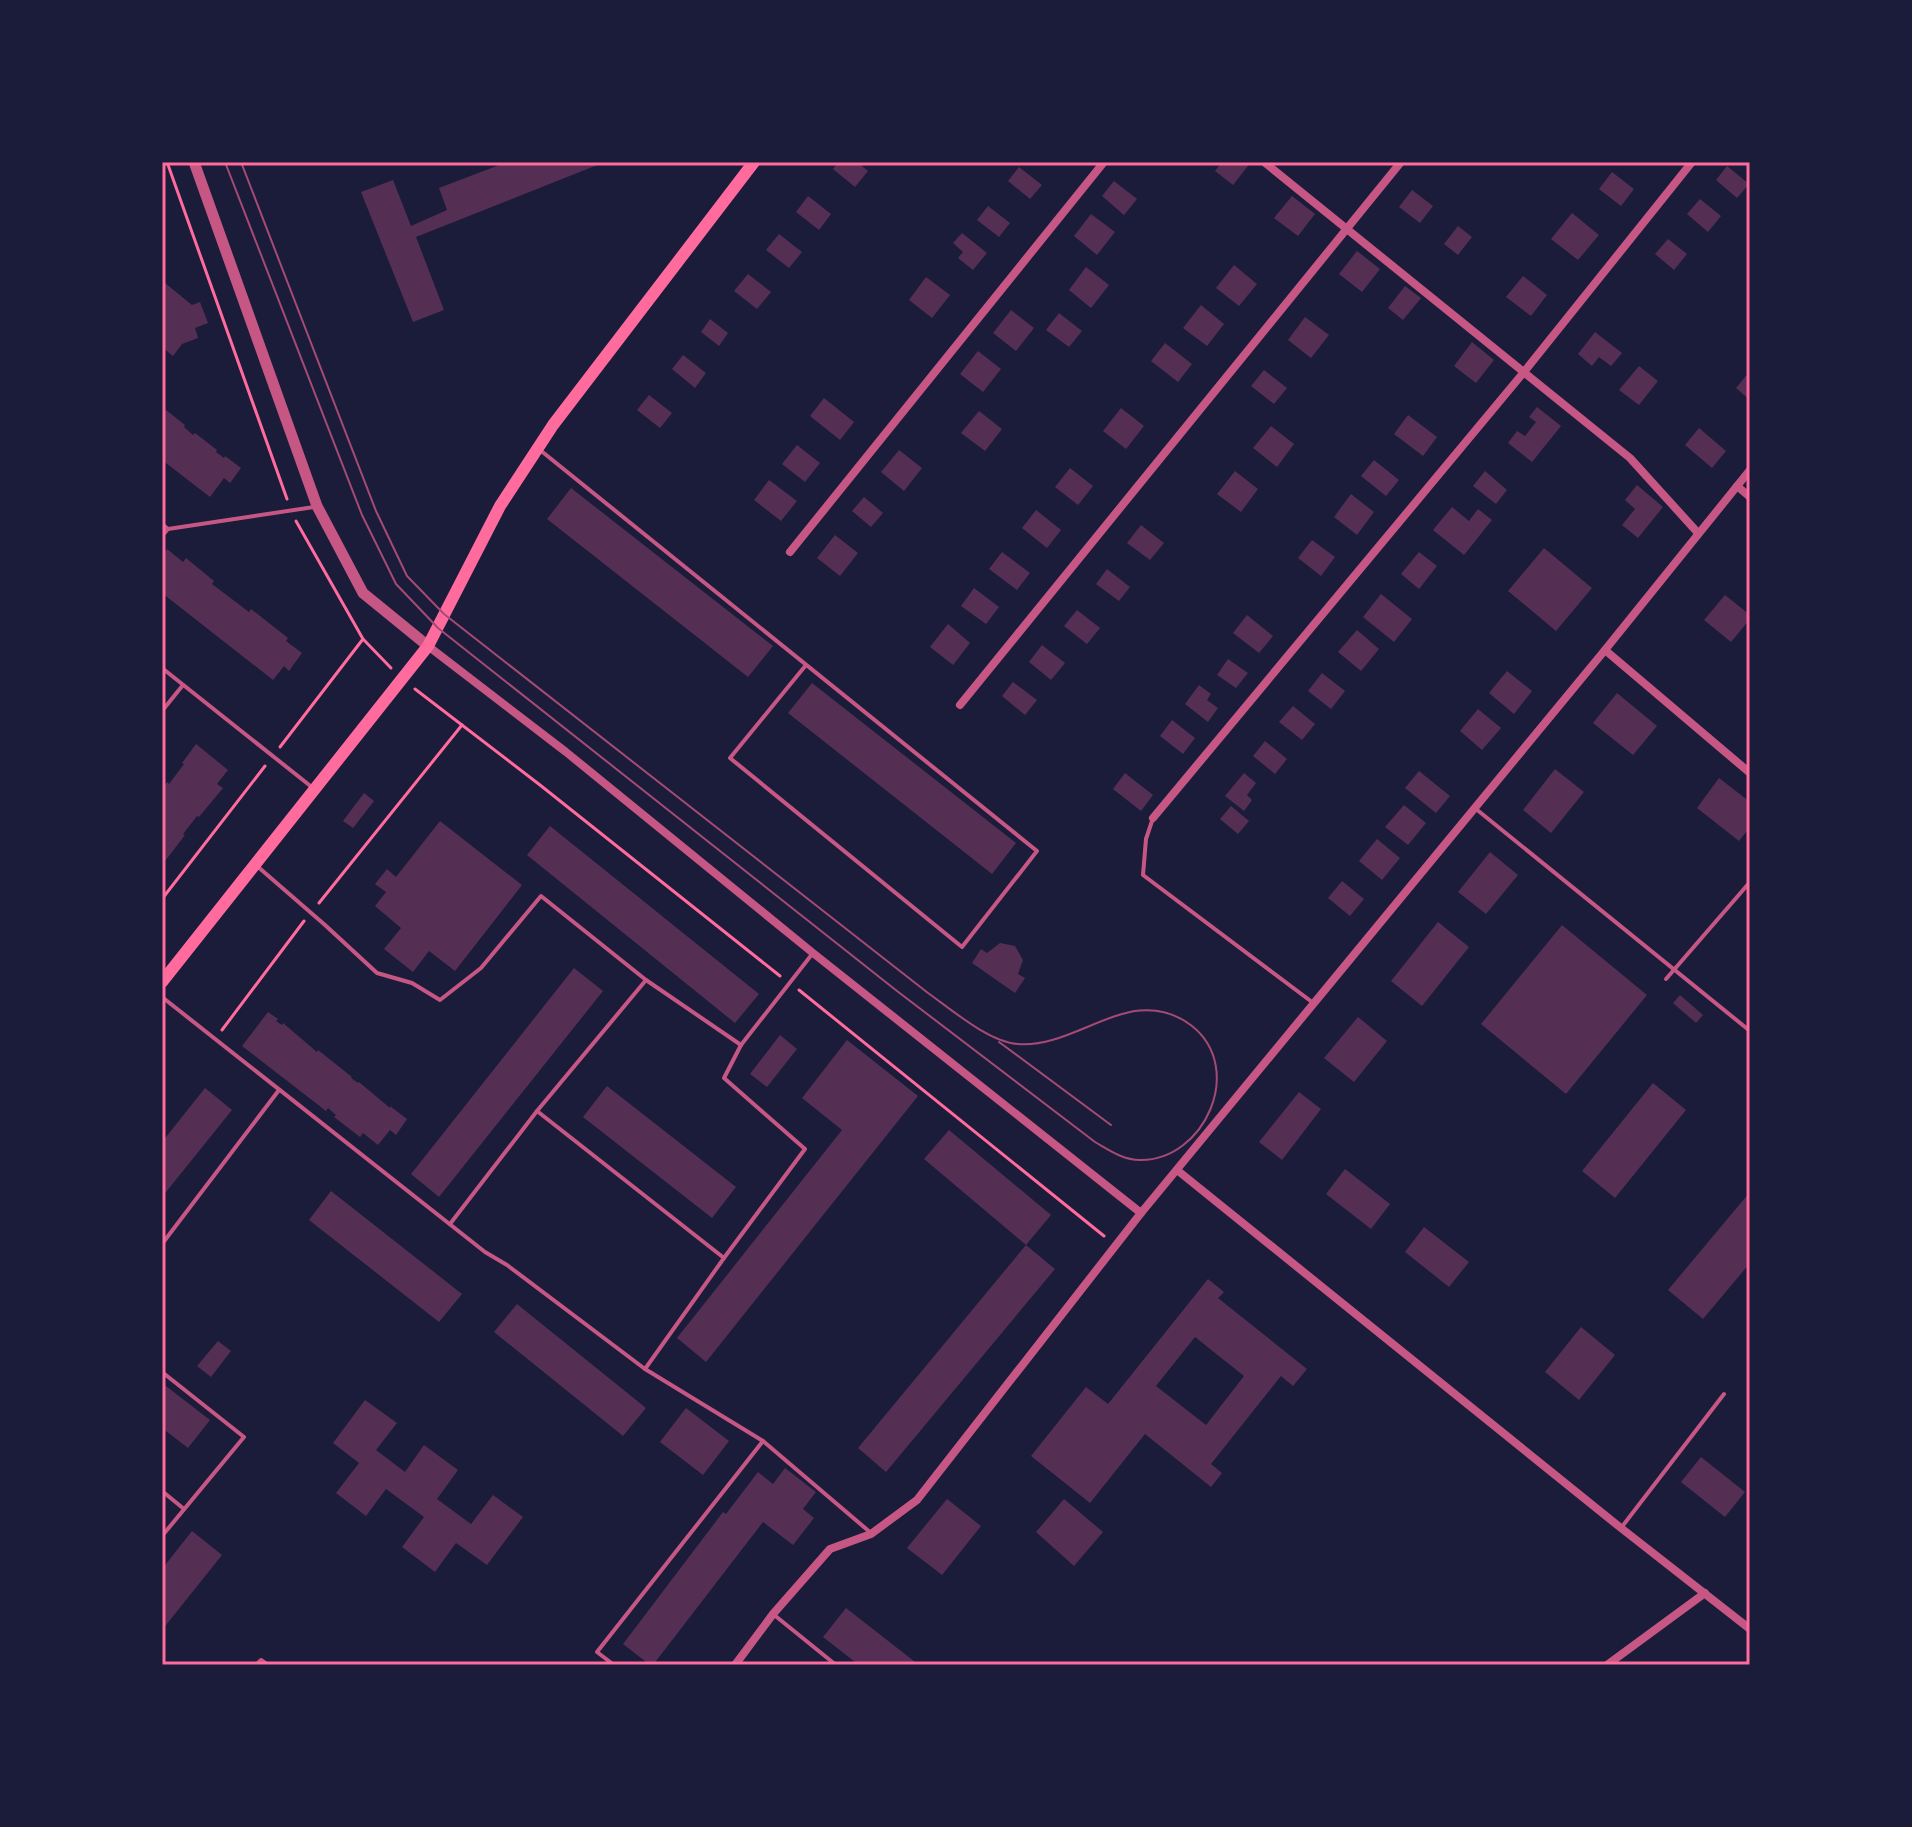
<svg xmlns="http://www.w3.org/2000/svg" width="1912" height="1827" viewBox="0 0 1912 1827" font-family="Ubuntu,sans-serif">
<style>
.building{fill:#542f53;fill-rule:evenodd}
.lines{fill:none;stroke-linecap:round;stroke-linejoin:round}
.path{stroke:#ff6b9d;stroke-width:3}
.service{stroke:#c65784;stroke-width:4}
.minor{stroke:#c65784;stroke-width:8}
.tertiary{stroke:#c65784;stroke-width:11}
.secondary{stroke:#ff6b9d;stroke-width:12}
.tram{stroke:#a44b75;stroke-width:2}
.neatline{fill:none;stroke:#ff6b9d;stroke-width:3}
</style>
<rect width="100%" height="100%" fill="#1b1b3a"/>
<g class="building">
<path d="M507 162H605L416 237 444 310 413 322 361 192 393 180 411 226 447 210 439 188Z"/>
<path d="M838 162H857L868 171 855 187 833 169Z"/>
<path d="M1222 162H1251L1233 185 1215 171Z"/>
<path d="M1727 166 1749 184 1737 198 1716 180Z"/>
<path d="M1019 167 1042 185 1030 199 1008 181Z"/>
<path d="M1612 172 1634 189 1621 206 1599 189Z"/>
<path d="M1114 181 1137 199 1124 215 1102 196Z"/>
<path d="M1412 190 1433 206 1420 223 1399 207Z"/>
<path d="M808 196 831 214 819 230 796 212Z"/>
<path d="M1292 196 1315 214 1298 236 1274 218Z"/>
<path d="M1700 199 1721 216 1708 232 1687 214Z"/>
<path d="M988 206 1010 223 999 237 977 220Z"/>
<path d="M1572 213 1599 235 1578 260 1551 239Z"/>
<path d="M1091 214 1115 232 1097 255 1074 236Z"/>
<path d="M1458 226 1472 237 1458 255 1444 244Z"/>
<path d="M962 233 987 253 973 270 958 258 963 252 953 243Z"/>
<path d="M779 234 802 252 789 268 766 250Z"/>
<path d="M1668 239 1687 254 1674 270 1655 254Z"/>
<path d="M1357 251 1380 269 1362 292 1339 274Z"/>
<path d="M1234 265 1257 284 1239 306 1216 288Z"/>
<path d="M1086 267 1109 285 1091 308 1069 290Z"/>
<path d="M748 274 771 292 757 309 734 291Z"/>
<path d="M162 275 165 283 192 305 200 302 208 323 195 328 198 338 182 344 173 356 162 347Z"/>
<path d="M1523 276 1547 295 1531 316 1506 297Z"/>
<path d="M926 277 950 295 932 318 909 300Z"/>
<path d="M1405 286 1421 298 1403 320 1388 308Z"/>
<path d="M1201 305 1224 324 1207 346 1183 328Z"/>
<path d="M1011 310 1034 328 1016 351 993 333Z"/>
<path d="M1059 313 1082 331 1069 347 1046 330Z"/>
<path d="M1305 317 1329 335 1311 358 1288 340Z"/>
<path d="M710 319 728 333 719 346 701 332Z"/>
<path d="M1595 332 1622 353 1611 366 1599 357 1592 366 1578 354Z"/>
<path d="M1472 342 1494 360 1476 383 1454 366Z"/>
<path d="M1165 343 1192 364 1178 382 1151 361Z"/>
<path d="M978 351 1001 369 983 392 960 374Z"/>
<path d="M683 355 706 373 695 388 672 369Z"/>
<path d="M1639 366 1658 381 1639 405 1619 390Z"/>
<path d="M1264 370 1287 388 1274 404 1251 386Z"/>
<path d="M1750 371V400L1736 388Z"/>
<path d="M649 395 672 413 660 428 637 410Z"/>
<path d="M824 398 854 422 840 440 810 416Z"/>
<path d="M1537 407 1561 426 1532 462 1508 443 1517 431 1525 436 1536 422 1529 417Z"/>
<path d="M1121 408 1144 426 1126 449 1103 431Z"/>
<path d="M162 410 164 412 166 410 185 425 184 427 193 435 195 433 217 450 216 452 224 458 225 456 241 468 230 483 224 478 210 497 162 460Z"/>
<path d="M979 411 1002 429 985 451 961 433Z"/>
<path d="M1408 415 1437 437 1423 456 1394 434Z"/>
<path d="M1271 426 1294 444 1277 467 1253 448Z"/>
<path d="M1699 428 1726 451 1712 468 1685 445Z"/>
<path d="M797 445 820 463 805 482 782 464Z"/>
<path d="M899 450 922 468 904 491 881 472Z"/>
<path d="M1374 460 1399 480 1386 496 1361 476Z"/>
<path d="M1070 468 1093 486 1078 505 1055 487Z"/>
<path d="M1235 471 1258 489 1241 512 1217 494Z"/>
<path d="M1485 471 1507 490 1496 504 1473 486Z"/>
<path d="M769 480 797 501 781 521 754 500Z"/>
<path d="M1637 485 1663 507 1638 538 1622 525 1635 509 1625 500Z"/>
<path d="M571 488 773 646 748 677 547 519Z"/>
<path d="M1351 494 1374 512 1357 535 1334 517Z"/>
<path d="M864 497 883 513 871 527 852 511Z"/>
<path d="M1452 507 1469 521 1478 509 1492 520 1464 555 1433 530Z"/>
<path d="M1036 510 1061 530 1047 548 1022 528Z"/>
<path d="M1141 525 1164 543 1150 560 1127 543Z"/>
<path d="M835 535 858 553 840 576 817 558Z"/>
<path d="M1312 540 1335 557 1321 576 1298 558Z"/>
<path d="M1544 548 1592 588 1556 631 1508 591Z"/>
<path d="M167 549 183 562 186 558 214 581 212 584 249 612 251 609 288 638 286 641 302 653 289 671 284 666 273 680 162 593V556Z"/>
<path d="M1002 552 1030 573 1017 590 989 569Z"/>
<path d="M1419 552 1437 566 1419 589 1401 574Z"/>
<path d="M1107 569 1130 587 1119 601 1096 584Z"/>
<path d="M974 588 999 607 986 624 961 606Z"/>
<path d="M1381 594 1412 619 1394 642 1363 617Z"/>
<path d="M1725 595 1750 615V619L1731 642 1704 620Z"/>
<path d="M1077 610 1100 628 1087 644 1064 626Z"/>
<path d="M1247 615 1273 636 1259 653 1233 633Z"/>
<path d="M948 624 970 643 953 665 930 647Z"/>
<path d="M1357 630 1379 649 1361 671 1338 652Z"/>
<path d="M1042 645 1065 663 1051 680 1029 662Z"/>
<path d="M1228 659 1248 673 1236 688 1217 675Z"/>
<path d="M1507 671 1532 691 1514 714 1489 693Z"/>
<path d="M1322 673 1345 691 1331 709 1308 691Z"/>
<path d="M1013 682 1037 700 1025 715 1002 696Z"/>
<path d="M812 683 1016 843 992 874 788 713Z"/>
<path d="M1199 685 1211 694 1207 700 1218 708 1208 722 1185 704Z"/>
<path d="M1617 693 1657 726 1633 755 1593 723Z"/>
<path d="M1293 706 1315 724 1302 740 1279 722Z"/>
<path d="M1478 709 1501 728 1482 750 1460 731Z"/>
<path d="M1172 720 1195 738 1183 754 1160 736Z"/>
<path d="M1265 741 1287 759 1275 774 1253 756Z"/>
<path d="M196 744 228 770 217 784 223 788 199 817 197 816 183 834 185 835 162 865V789L167 782 169 784 184 764 182 763Z"/>
<path d="M1555 769 1584 792 1551 833 1523 810Z"/>
<path d="M1419 771 1450 796 1436 813 1405 788Z"/>
<path d="M1125 773 1153 795 1141 811 1113 789Z"/>
<path d="M1244 773 1256 783 1247 795 1252 800 1244 811 1225 796Z"/>
<path d="M1719 778 1750 802V827L1739 841 1697 808Z"/>
<path d="M364 793 374 801 353 828 343 821Z"/>
<path d="M1404 805 1426 823 1408 845 1385 827Z"/>
<path d="M1231 806 1249 821 1238 834 1220 819Z"/>
<path d="M440 821 522 885 455 971 429 951 413 972 384 949 401 928 375 906 386 892 375 884 387 869 396 877Z"/>
<path d="M550 826 759 994 735 1023 527 855Z"/>
<path d="M1377 839 1400 858 1382 880 1359 861Z"/>
<path d="M1490 852 1518 875 1486 914 1458 892Z"/>
<path d="M1342 881 1364 899 1350 916 1328 898Z"/>
<path d="M1438 922 1469 947 1422 1006 1391 981Z"/>
<path d="M1562 925 1647 995 1566 1094 1481 1024Z"/>
<path d="M1000 943 1015 946 1023 960 1018 974 1025 978 1015 993 972 963 981 949 987 953Z"/>
<path d="M574 968 603 991 439 1197 411 1174Z"/>
<path d="M1680 995 1703 1015 1696 1023 1673 1003Z"/>
<path d="M268 1012 278 1019 276 1021 282 1025 283 1023 317 1052 318 1050 352 1077 351 1078 358 1083 359 1082 390 1108V1106L407 1119 396 1135 390 1130 378 1145 363 1133 360 1137 334 1117 336 1115 328 1108 326 1111 242 1046Z"/>
<path d="M1358 1017 1387 1041 1354 1082 1324 1058Z"/>
<path d="M780 1035 797 1049 767 1087 750 1074Z"/>
<path d="M847 1040 918 1096 706 1362 677 1338 842 1130 802 1098Z"/>
<path d="M1653 1083 1686 1110 1615 1198 1582 1171Z"/>
<path d="M607 1086 736 1187 712 1218 583 1117Z"/>
<path d="M205 1088 232 1110 162 1197V1142Z"/>
<path d="M1299 1092 1321 1109 1282 1160 1259 1142Z"/>
<path d="M949 1130 1051 1215 1026 1245 924 1159Z"/>
<path d="M1345 1169 1390 1204 1371 1229 1326 1194Z"/>
<path d="M331 1191 462 1294 439 1322 309 1220Z"/>
<path d="M1750 1192V1263L1703 1319 1668 1290Z"/>
<path d="M1424 1227 1469 1262 1449 1287 1405 1252Z"/>
<path d="M1026 1245 1055 1269 886 1472 858 1448Z"/>
<path d="M1208 1279 1224 1292 1218 1298 1307 1369 1293 1386 1281 1376 1211 1464 1222 1473 1211 1487 1145 1434 1090 1503 1031 1456 1086 1387 1108 1404ZM1195 1337 1244 1376 1206 1425 1156 1386Z"/>
<path d="M517 1304 646 1408 623 1436 494 1332Z"/>
<path d="M1581 1327 1615 1355 1579 1400 1545 1372Z"/>
<path d="M218 1341 231 1351 211 1377 197 1366Z"/>
<path d="M162 1383 210 1420 188 1448 162 1428Z"/>
<path d="M365 1400 397 1423 376 1450 405 1472 424 1445 458 1470 437 1499 471 1524 493 1495 523 1517 487 1565 456 1543 435 1572 402 1547 424 1517 386 1489 366 1516 336 1493 359 1463 333 1443Z"/>
<path d="M686 1408 729 1441 703 1475 660 1442Z"/>
<path d="M1701 1457 1745 1492 1725 1517 1681 1482Z"/>
<path d="M785 1468 816 1492 803 1509 814 1518 793 1545 763 1522 653 1665H650L623 1644 723 1512 726 1514 758 1472 773 1484Z"/>
<path d="M947 1499 981 1526 942 1575 907 1548Z"/>
<path d="M1064 1499 1103 1532 1074 1566 1036 1532Z"/>
<path d="M192 1531 222 1555 162 1630V1569Z"/>
<path d="M846 1608 919 1665H859L823 1637Z"/>
</g>
<g class="lines">
<g class="path">
<path d="M167 162 287 499"/>
<path d="M363 639 391 668"/>
<path d="M415 689 540 785 780 976"/>
<path d="M280 747 363 639 296 521"/>
<path d="M162 899 265 766"/>
<path d="M319 903 462 725"/>
<path d="M799 990 1104 1236"/>
<path d="M222 1030 304 921"/>
</g>
<g class="service">
<path d="M540 450 1037 851 962 947 730 758 806 665"/>
<path d="M162 524 168 529"/>
<path d="M162 536 168 529 314 507"/>
<path d="M162 668 313 788"/>
<path d="M162 711 183 685"/>
<path d="M1476 809 1750 1031"/>
<path d="M1153 818 1146 839 1143 875 1312 1002"/>
<path d="M257 866 325 925 377 973 412 983 440 1000 481 968 541 896 646 980 741 1045"/>
<path d="M1666 979 1750 882"/>
<path d="M162 997 485 1252 507 1265 645 1369 763 1441 871 1533"/>
<path d="M537 1111 724 1258"/>
<path d="M450 1224 537 1111 646 980"/>
<path d="M162 1244 279 1090"/>
<path d="M645 1369 724 1258 805 1149 724 1078 741 1045 813 953"/>
<path d="M162 1372 244 1437 162 1536"/>
<path d="M162 1491 184 1509"/>
<path d="M1621 1528 1724 1394"/>
<path d="M773 1614 836 1665"/>
<path d="M256 1665 261 1660 268 1665"/>
<path d="M614 1665 597 1652 763 1441"/>
</g>
<g class="minor">
<path d="M1264 162 1630 458 1698 533"/>
<path d="M1737 486 1750 497"/>
<path d="M790 552 1104 162"/>
<path d="M428 646 566 752 813 953 1141 1213"/>
<path d="M1605 650 1750 773"/>
<path d="M960 705 1401 162"/>
<path d="M1153 818 1524 372 1692 162"/>
<path d="M1177 1170 1621 1528 1750 1629"/>
<path d="M735 1665 773 1614 830 1549 871 1534 917 1500 1141 1213 1605 650 1750 470"/>
<path d="M1607 1665 1705 1593"/>
</g>
<path class="tertiary" d="M194 162 317 506 363 593 428 646"/>
<path class="secondary" d="M162 982 428 646 500 506 553 425 754 162"/>
<g class="tram">
<path d="M225 162 362 515 396 584 438 628 897 991 1095 1142C1109 1150 1123 1160 1140 1160 1204 1161 1246 1069 1192 1026 1133 980 1078 1049 1018 1044 989 1042 952 1010 928 993L444 614 407 576 376 511 241 162"/>
<path d="M999 1042 1111 1125"/>
</g>
</g>
<rect width="1912" height="1827" fill="none" stroke="#1b1b3a" stroke-width="328"/>
<rect x="164" y="164" width="1584" height="1499" class="neatline"/>
</svg>
